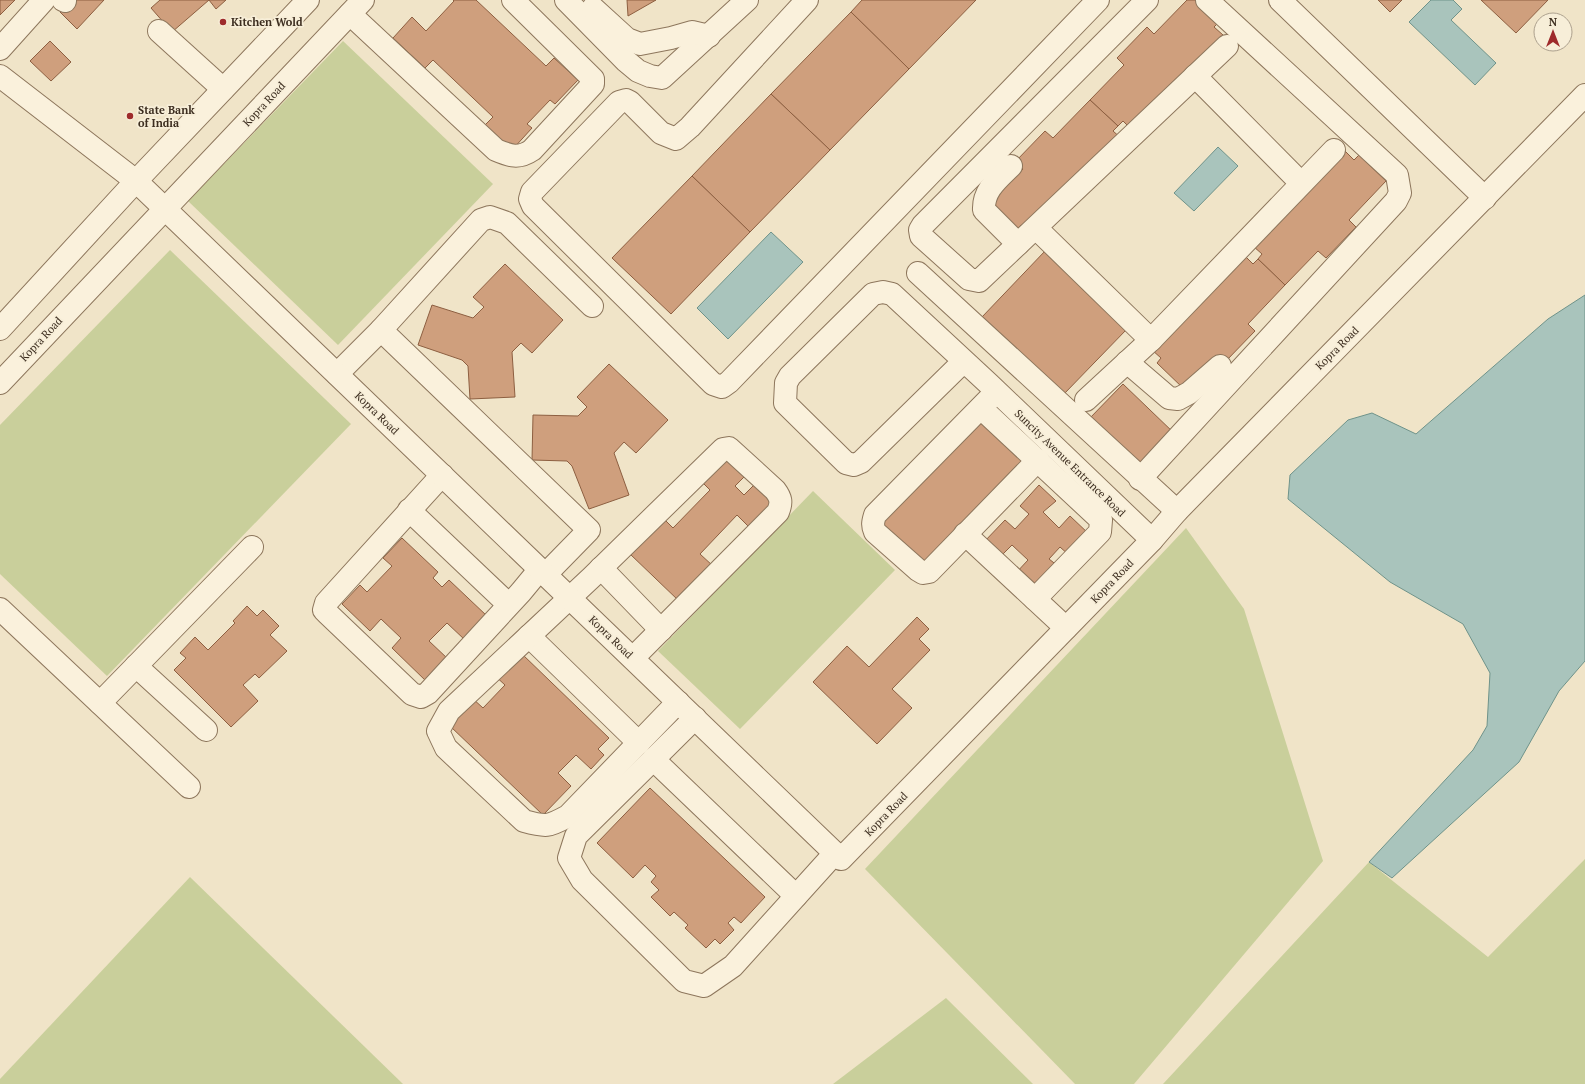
<svg xmlns="http://www.w3.org/2000/svg" width="1585" height="1084" viewBox="0 0 1585 1084" font-family="'PT Serif',serif">
<style>
.green{fill:#c9cf9b}
.water{fill:#a9c4bc;stroke:#6f938a}
.building{fill:#cf9f7d;stroke:#8d5f41}
.lines{fill:none;stroke-linecap:round;stroke-linejoin:round}
.minor-casing{stroke:#8d765c;stroke-width:24}
.tertiary-casing{stroke:#8d765c;stroke-width:24}
.minor{stroke:#faf1dc;stroke-width:22}
.tertiary{stroke:#faf1dc;stroke-width:22}
.poi-dot{fill:#9e2a2b;stroke:#f7eed8;stroke-width:1.5}
.labels{text-anchor:middle;dominant-baseline:central;stroke-width:3.5;stroke-linejoin:round;paint-order:stroke}
.poi-label{font-size:11px;font-weight:bold;fill:#3d2e20;stroke:#f7eed8;text-anchor:start}
.street-label{font-size:11px;fill:#3d2e20;stroke:#f7eed8}
</style>
<rect width="100%" height="100%" fill="#f0e4c8"/>
<g class="green">
<path d="M343 41 493 184 338 345 188 201Z"/>
<path d="M170 250 351 424 107 676 0 574V425Z"/>
<path d="M813 491 895 570 740 729 658 651Z"/>
<path d="M1186 528 1244 609 1323 861 1134 1084H1075L865 869Z"/>
<path d="M1585 859V1084H1163L1369 862 1488 957Z"/>
<path d="M190 877 403 1084H0V1079Z"/>
<path d="M946 998 1033 1084H833Z"/>
</g>
<g class="water">
<path d="M1431 0H1453L1462 9 1451 20 1496 63 1475 85 1409 22Z"/>
<path d="M1218 147 1238 166 1194 211 1174 193Z"/>
<path d="M771 232 803 262 728 339 697 308Z"/>
<path d="M1585 295V661L1559 691 1519 762 1392 878 1369 862 1473 750 1487 726 1490 673 1463 624 1390 582 1288 499 1290 475 1348 420 1372 413 1416 434 1548 319Z"/>
</g>
<g class="building">
<path d="M0 0H15L0 15Z"/>
<path d="M71 0H104L77 29 60 12Z"/>
<path d="M160 0H226L216 9 209 0 172 32 151 8Z"/>
<path d="M453 0H476L546 66 554 58 578 80 555 104 550 100 527 124 532 128 512 150 485 125 493 117 433 60 425 68 393 38 412 17 426 31 454 1Z"/>
<path d="M627 0H656L628 16Z"/>
<path d="M862 0H976L909 69 851 12Z"/>
<path d="M1187 0H1197L1219 22 1214 27 1223 35 1131 129 1123 121 1118 126 1090 100 1124 65 1117 58 1147 27 1154 34Z"/>
<path d="M1378 0H1402L1390 12Z"/>
<path d="M1481 0H1548L1516 33Z"/>
<path d="M851 12 909 69 830 150 771 94Z"/>
<path d="M50 41 71 62 51 81 30 61Z"/>
<path d="M771 94 830 150 750 232 692 176Z"/>
<path d="M1090 100 1118 126 1113 131 1122 139 1029 230 1021 225 1017 230 989 204 1023 169 1015 162 1045 131 1053 138Z"/>
<path d="M1345 151 1354 160 1359 155 1386 181 1349 220 1356 227 1326 258 1318 251 1285 285 1258 259 1262 254 1253 246Z"/>
<path d="M692 176 750 232 671 314 612 258Z"/>
<path d="M1046 250 1127 329 1063 395 982 317Z"/>
<path d="M1244 255 1253 264 1258 259 1285 285 1248 324 1255 331 1225 362 1217 355 1184 389 1157 363 1161 358 1152 350Z"/>
<path d="M505 264 563 320 532 353 521 343 512 352 515 397 470 399 468 366 462 360 418 345 432 305 473 318 484 307 473 297Z"/>
<path d="M609 364 668 420 636 453 624 442 614 453 629 495 589 509 572 466 567 461 532 460 533 415 578 416 587 407 577 397Z"/>
<path d="M1123 384 1175 434 1141 469 1089 419Z"/>
<path d="M986 416 1030 458 925 566 881 524Z"/>
<path d="M724 457 745 476 735 486 744 495 754 485 774 503 750 528 737 515 700 554 713 566 679 601 630 554 664 519 673 528 710 490 701 481Z"/>
<path d="M1039 485 1056 501 1043 512 1059 528 1070 516 1090 535 1070 556 1060 547 1049 559 1058 566 1033 592 1015 574 1028 560 1012 545 999 558 983 543 1005 520 1015 529 1029 514 1020 506Z"/>
<path d="M402 538 438 572 433 578 442 587 449 580 487 616 465 640 447 623 429 641 448 659 427 682 392 648 401 638 381 619 370 631 342 604 360 585 367 592 392 566 383 558Z"/>
<path d="M247 606 257 616 263 610 279 626 270 635 287 651 259 678 255 674 243 685 258 701 231 727 174 670 186 658 180 653 195 637 208 650 235 623 233 621Z"/>
<path d="M917 617 929 629 919 639 930 650 892 689 912 708 877 744 813 682 847 646 869 667Z"/>
<path d="M522 654 609 738 598 749 604 755 591 769 576 755 558 773 571 786 543 815 450 726 458 717 455 714 471 697 483 708 505 685 493 674Z"/>
<path d="M650 788 765 897 741 923 734 917 728 923 734 930 720 944 715 939 706 948 685 928 688 925 674 912 670 916 651 897 659 890 651 882 656 876 645 865 633 878 597 843Z"/>
</g>
<g class="lines">
<g class="minor-casing">
<g id="minor">
<path d="M63 0 65 1"/>
<path d="M566 0 626 61 638 71 650 76 662 78 747 0"/>
<path d="M807 0 690 127 676 139 661 133 630 102 626 100 619 102 532 192 530 199 533 206 713 384 722 387 729 382 1098 0"/>
<path d="M1147 0 923 225 920 230 921 236 969 279 979 281 1227 46"/>
<path d="M1280 0 1485 198"/>
<path d="M593 8 627 39 640 44 671 38 692 32 709 36"/>
<path d="M350 14 496 150C510 156 519 159 532 150L593 84V79L589 75 513 0"/>
<path d="M159 31 223 89"/>
<path d="M0 49 44 0"/>
<path d="M0 76 136 181"/>
<path d="M1195 76 1301 183"/>
<path d="M1011 166C998 179 983 190 984 210L1018 244"/>
<path d="M1036 228 1151 340 1334 150"/>
<path d="M918 273 1177 511"/>
<path d="M381 330 481 220 490 217 507 223 592 306"/>
<path d="M964 361 861 462 854 465 846 463 785 403 786 383 790 376 873 294 883 292 892 294 989 384 1152 540"/>
<path d="M1127 362 1169 398 1178 399 1189 393 1220 366"/>
<path d="M337 374 381 330 589 530 545 575"/>
<path d="M996 392 875 515C873 522 872 525 875 532L918 570 923 573 929 572 1038 460"/>
<path d="M1086 400 1151 340"/>
<path d="M981 408 1101 520 1100 532 1035 599"/>
<path d="M442 475 326 603 324 610 327 613 412 694 421 697 428 693 521 592 540 569"/>
<path d="M1140 479 1396 201 1400 193 1397 175 1207 0"/>
<path d="M409 510 508 604"/>
<path d="M965 534 1066 628"/>
<path d="M601 568 661 630"/>
<path d="M0 609 189 787"/>
<path d="M529 636 639 743"/>
<path d="M633 658 778 512C782 502 781 498 775 490L729 448 723 449 592 577 449 711 438 731 446 748 524 821C546 827 548 827 568 816L678 702"/>
<path d="M136 666 206 730"/>
<path d="M100 703 252 547"/>
<path d="M695 718 576 836 569 858 582 880 684 981 704 986 733 966 835 853"/>
<path d="M654 760 796 896"/>
</g>
</g>
<g class="tertiary-casing">
<g id="tertiary">
<path d="M136 181 841 859 1152 540 1177 511 1585 95"/>
<path d="M0 329 136 181 308 0"/>
<path d="M0 383 363 0"/>
</g>
</g>
<use href="#minor" class="minor"/>
<use href="#tertiary" class="tertiary"/>
</g>
<g class="poi-dot">
<circle cx="223" cy="22" r="4"/>
<circle cx="130" cy="116" r="4"/>
</g>
<g class="labels">
<g class="poi-label">
<text x="231" y="22">Kitchen Wold</text>
<text x="138" y="110">State Bank<tspan x="138" dy="13">of India</tspan></text>
</g>
<g class="street-label">
<text transform="translate(264 104) rotate(-47)">Kopra Road</text>
<text transform="translate(41 339) rotate(-47)">Kopra Road</text>
<text transform="translate(1337 348) rotate(-45)">Kopra Road</text>
<text transform="translate(377 413) rotate(44)">Kopra Road</text>
<text transform="translate(1070 463) rotate(44)">Suncity Avenue Entrance Road</text>
<text transform="translate(1112 581) rotate(-46)">Kopra Road</text>
<text transform="translate(611 637) rotate(44)">Kopra Road</text>
<text transform="translate(886 814) rotate(-46)">Kopra Road</text>
</g>
</g>
<g transform="translate(1553 32)"><circle r="19" fill="#f7eed8" stroke="#ada18e"/>
<path d="M0-3L7 15L0 10L-7 15Z" fill="#9e2a2b"/>
<text y="-6" font-size="11" font-weight="bold" text-anchor="middle" fill="#3d2e20">N</text>
</g>
</svg>
